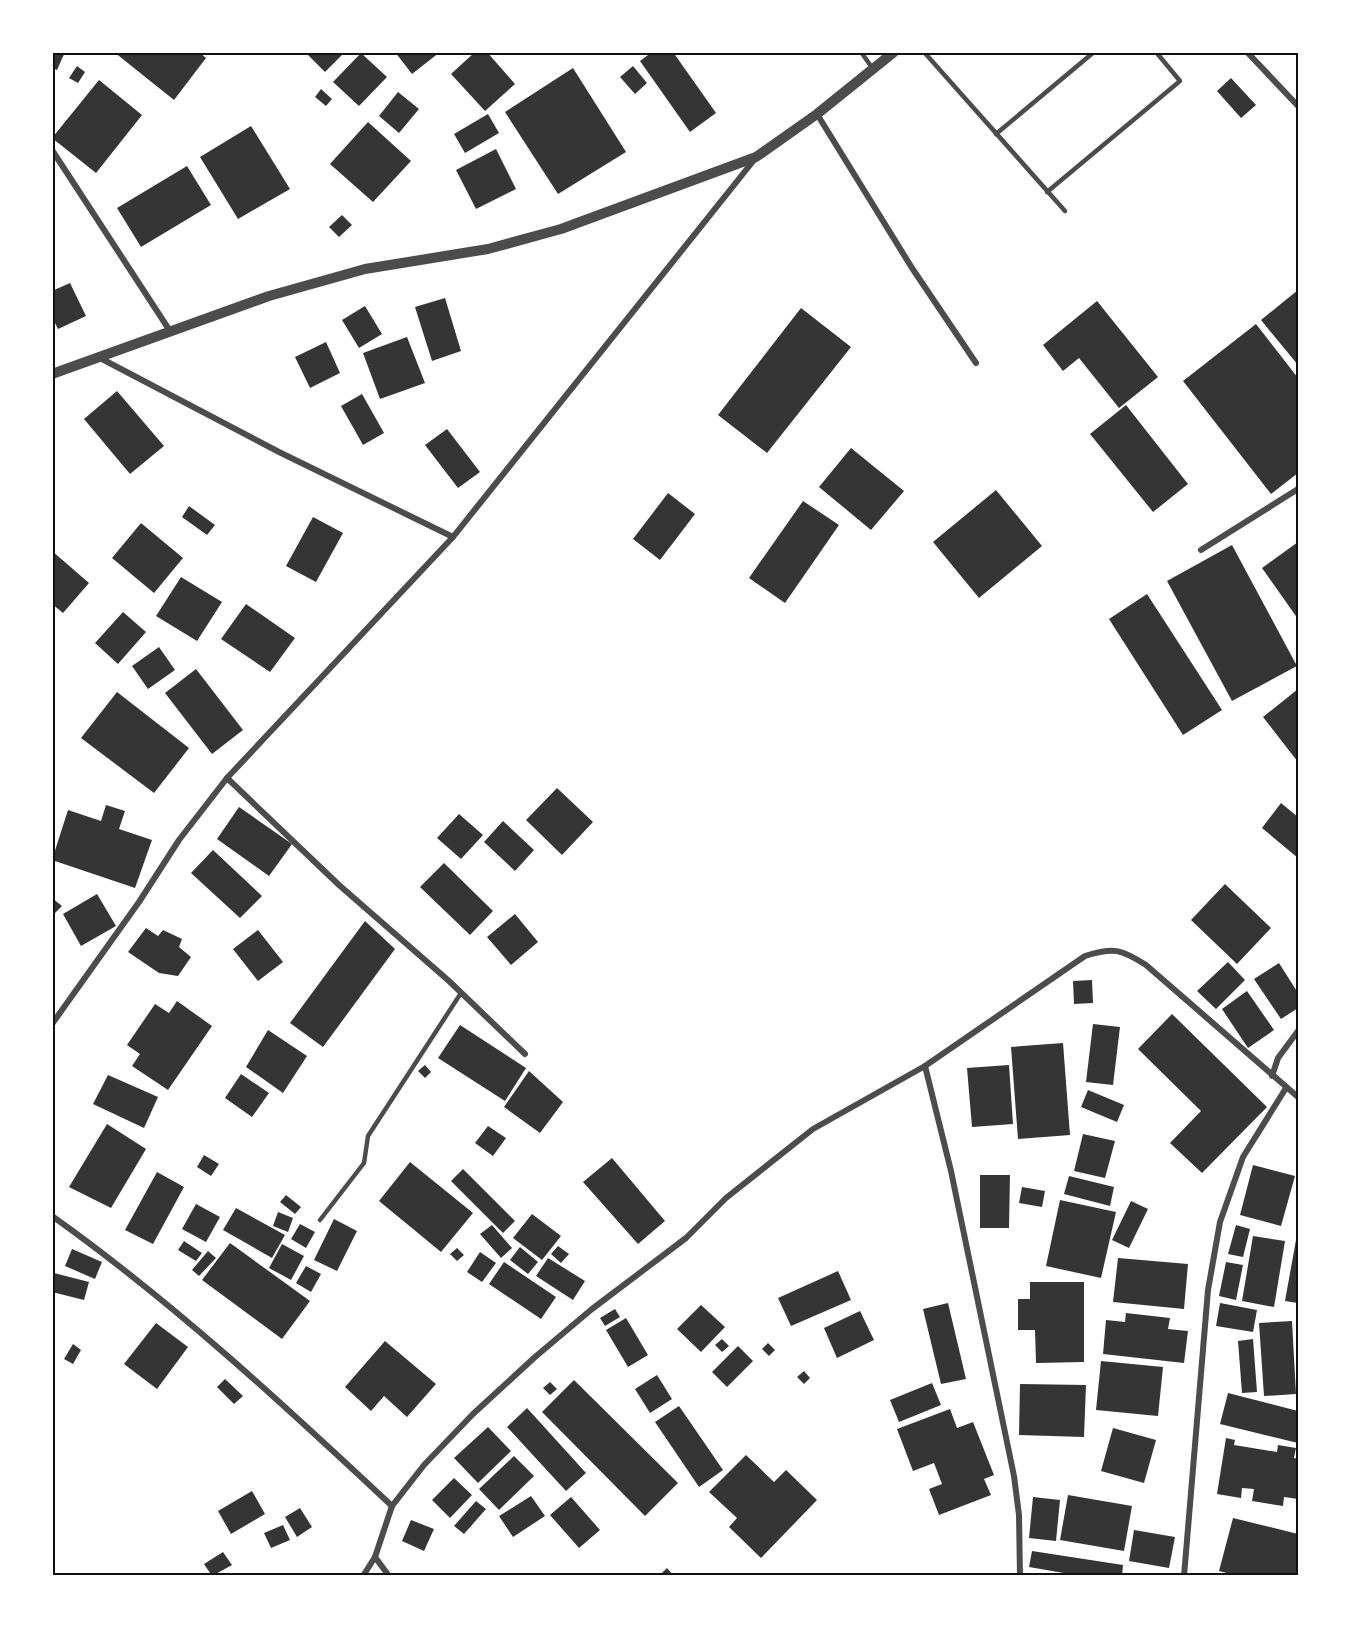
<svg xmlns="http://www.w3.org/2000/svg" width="1351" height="1628" viewBox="0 0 1351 1628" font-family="Raleway,sans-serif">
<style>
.building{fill:#353535}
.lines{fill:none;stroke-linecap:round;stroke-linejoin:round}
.service{stroke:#4c4c4c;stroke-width:4.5}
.minor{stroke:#4c4c4c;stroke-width:6}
.tertiary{stroke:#4c4c4c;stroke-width:10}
.neatline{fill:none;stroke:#111;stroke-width:2}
</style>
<rect width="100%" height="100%" fill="#fff"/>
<g class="building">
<path d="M52 52H65L57 70 52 68Z"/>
<path d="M114 52H199L206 58 174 100Z"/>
<path d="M305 52H345L325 72Z"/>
<path d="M395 52H440L412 74Z"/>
<path d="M475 52H487L515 84 485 111 451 74Z"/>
<path d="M652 52H673L716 113 690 132 640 61Z"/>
<path d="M361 53 387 77 359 106 333 82Z"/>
<path d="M77 66 85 72 78 83 69 78Z"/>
<path d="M633 66 647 83 635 94 620 77Z"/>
<path d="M573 68 626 152 558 194 505 112Z"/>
<path d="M1231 78 1256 105 1241 118 1217 91Z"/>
<path d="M99 80 142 115 96 173 52 138Z"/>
<path d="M321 89 332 99 326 106 315 97Z"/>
<path d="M398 92 419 109 399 133 379 116Z"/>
<path d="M488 114 499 133 465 153 454 134Z"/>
<path d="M368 122 411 161 373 202 330 164Z"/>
<path d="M251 126 290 189 238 219 200 157Z"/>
<path d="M496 149 516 189 476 209 456 170Z"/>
<path d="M187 166 211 205 141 247 117 208Z"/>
<path d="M342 215 352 225 339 237 329 227Z"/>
<path d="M70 283 86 316 58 329 52 317V291Z"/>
<path d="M1298 290V365L1261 320Z"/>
<path d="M445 298 461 351 432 361 415 307Z"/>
<path d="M1097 301 1158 377 1119 408 1079 358 1063 371 1043 345Z"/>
<path d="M365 306 382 334 359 348 342 320Z"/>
<path d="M801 308 851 347 767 453 718 415Z"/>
<path d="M1256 324 1298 378V473L1271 494 1183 381Z"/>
<path d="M407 337 425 383 380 399 363 353Z"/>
<path d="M326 342 340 373 310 388 295 357Z"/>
<path d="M117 391 164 446 130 474 84 419Z"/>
<path d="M362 394 384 433 363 445 341 406Z"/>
<path d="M1126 405 1188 484 1153 512 1090 434Z"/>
<path d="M447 429 480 472 458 488 425 445Z"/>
<path d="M851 448 904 491 871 530 819 487Z"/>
<path d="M996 490 1042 546 979 598 933 542Z"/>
<path d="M668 493 695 514 660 560 633 539Z"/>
<path d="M803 501 839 525 785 603 749 578Z"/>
<path d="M189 506 215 525 207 535 182 517Z"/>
<path d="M313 517 343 533 316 582 286 566Z"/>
<path d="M141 523 183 558 154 593 112 558Z"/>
<path d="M1298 542V619L1262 568Z"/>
<path d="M1232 545 1297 666 1232 701 1167 581Z"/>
<path d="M52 551 89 583 63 613 52 604Z"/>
<path d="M181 577 222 602 197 641 156 616Z"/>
<path d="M1147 594 1222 710 1183 735 1109 619Z"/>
<path d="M246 604 295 638 270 672 221 639Z"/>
<path d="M123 612 146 632 118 664 95 643Z"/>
<path d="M159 647 175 670 148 689 132 666Z"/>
<path d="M196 669 243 730 212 754 165 693Z"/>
<path d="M1298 689V762L1263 717Z"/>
<path d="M117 692 189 748 154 793 81 738Z"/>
<path d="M557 788 593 822 562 855 526 820Z"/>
<path d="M1281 803 1298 817V858L1262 828Z"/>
<path d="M106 805 125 811 119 829 152 840 135 888 52 860 68 810 101 821Z"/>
<path d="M239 807 292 844 269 876 217 839Z"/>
<path d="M459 814 483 835 461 859 437 838Z"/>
<path d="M503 821 534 850 515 871 484 842Z"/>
<path d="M213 850 262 896 240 918 191 873Z"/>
<path d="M444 863 493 911 470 935 420 887Z"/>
<path d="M1225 884 1271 928 1237 964 1191 920Z"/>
<path d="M97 894 116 926 81 946 63 914Z"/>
<path d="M52 898 62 906 52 916Z"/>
<path d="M515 914 538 942 511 965 487 937Z"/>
<path d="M365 921 395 949 323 1047 290 1023Z"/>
<path d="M146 928 158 936 163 930 182 939 179 947 191 957 178 976 159 973 128 952Z"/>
<path d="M258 930 283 962 258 981 233 949Z"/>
<path d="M1228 962 1245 980 1216 1009 1197 991Z"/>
<path d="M1279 963 1298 993V1008L1281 1019 1254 979Z"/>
<path d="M1092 980 1093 1003 1074 1004 1073 981Z"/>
<path d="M1247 991 1274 1030 1248 1048 1222 1009Z"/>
<path d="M177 1001 212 1026 168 1090 132 1066 140 1054 127 1045 155 1004 169 1013Z"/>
<path d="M1172 1014 1267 1107 1202 1173 1170 1143 1201 1111 1138 1049Z"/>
<path d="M1093 1024 1120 1027 1113 1085 1086 1082Z"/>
<path d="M460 1025 526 1068 505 1101 438 1058Z"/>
<path d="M268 1030 307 1056 283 1093 246 1067Z"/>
<path d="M1063 1043 1070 1135 1018 1139 1011 1047Z"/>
<path d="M425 1065 431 1072 425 1078 418 1071Z"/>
<path d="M1009 1065 1013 1124 972 1127 967 1068Z"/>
<path d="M529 1071 563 1102 540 1133 504 1107Z"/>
<path d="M241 1074 269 1093 252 1117 225 1098Z"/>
<path d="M108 1075 158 1097 144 1128 93 1104Z"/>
<path d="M1088 1090 1124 1105 1117 1122 1081 1107Z"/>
<path d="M107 1124 146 1149 111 1208 69 1187Z"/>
<path d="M488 1126 506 1138 493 1156 475 1143Z"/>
<path d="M1083 1134 1115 1141 1105 1178 1074 1171Z"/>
<path d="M204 1155 219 1164 211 1176 197 1167Z"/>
<path d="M612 1158 665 1221 638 1244 583 1182Z"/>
<path d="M410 1162 473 1213 441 1252 379 1201Z"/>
<path d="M1253 1165 1295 1176 1281 1226 1240 1215Z"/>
<path d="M463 1169 515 1221 503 1233 451 1181Z"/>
<path d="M157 1172 184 1187 153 1244 125 1230Z"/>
<path d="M980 1175H1010L1009 1228H980Z"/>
<path d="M1069 1176 1114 1187 1110 1206 1064 1194Z"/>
<path d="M1022 1187 1045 1191 1042 1207 1019 1203Z"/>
<path d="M286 1195 301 1207 295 1214 280 1202Z"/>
<path d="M1060 1200 1116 1212 1101 1278 1046 1266Z"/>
<path d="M1131 1201 1148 1209 1129 1248 1112 1240Z"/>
<path d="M196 1204 220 1217 206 1242 182 1229Z"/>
<path d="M236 1208 285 1235 272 1258 223 1230Z"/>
<path d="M278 1212 293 1218 288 1232 273 1226Z"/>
<path d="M532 1214 561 1236 542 1260 513 1238Z"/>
<path d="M334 1219 357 1231 337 1271 314 1260Z"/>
<path d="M300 1224 315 1232 306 1248 291 1239Z"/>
<path d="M492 1225 512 1248 501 1258 480 1234Z"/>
<path d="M1236 1225 1250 1229 1243 1257 1228 1254Z"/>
<path d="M1253 1236 1285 1241 1274 1307 1242 1301Z"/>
<path d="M1296 1240H1298V1303L1285 1301Z"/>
<path d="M184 1241 202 1253 196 1261 178 1250Z"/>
<path d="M230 1243 310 1301 282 1339 202 1280Z"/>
<path d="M282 1244 304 1256 291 1280 269 1268Z"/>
<path d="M558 1246 569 1254 561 1263 551 1254Z"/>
<path d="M520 1247 538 1262 528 1274 510 1260Z"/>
<path d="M457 1248 464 1255 457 1261 450 1254Z"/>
<path d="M72 1249 102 1262 95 1279 65 1266Z"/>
<path d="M208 1251 216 1258 199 1276 192 1270Z"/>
<path d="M480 1252 496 1263 482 1282 467 1272Z"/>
<path d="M548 1258 585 1281 573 1300 536 1276Z"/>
<path d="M1118 1258 1188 1264 1184 1309 1113 1302Z"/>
<path d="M504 1262 556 1297 541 1319 489 1284Z"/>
<path d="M1226 1262 1243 1265 1236 1300 1219 1296Z"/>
<path d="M306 1266 321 1274 311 1292 296 1283Z"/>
<path d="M838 1271 851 1300 791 1326 778 1298Z"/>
<path d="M54 1273 89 1282 84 1300 52 1292Z"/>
<path d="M1030 1282H1084V1362L1036 1363 1035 1330H1018V1299H1030Z"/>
<path d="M948 1303 966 1379 941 1384 923 1309Z"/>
<path d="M1220 1303 1257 1310 1253 1332 1216 1326Z"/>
<path d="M701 1305 725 1327 701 1352 677 1329Z"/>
<path d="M615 1309 620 1317 605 1326 600 1318Z"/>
<path d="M860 1311 874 1340 837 1358 824 1328Z"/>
<path d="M1126 1313 1170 1318 1168 1329 1188 1331 1184 1363 1103 1354 1106 1320 1125 1322Z"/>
<path d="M626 1318 648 1355 628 1367 606 1330Z"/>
<path d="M1292 1321 1296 1394 1264 1396 1259 1323Z"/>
<path d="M156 1323 188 1347 157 1389 124 1364Z"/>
<path d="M722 1339 729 1346 722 1352 715 1345Z"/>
<path d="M1253 1339 1257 1392 1242 1393 1238 1341Z"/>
<path d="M385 1341 436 1384 407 1417 384 1396 371 1411 345 1387Z"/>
<path d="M768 1343 775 1350 769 1356 762 1349Z"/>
<path d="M73 1344 81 1350 73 1364 64 1359Z"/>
<path d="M738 1346 753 1361 727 1387 712 1372Z"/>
<path d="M1101 1361 1163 1367 1158 1416 1096 1410Z"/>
<path d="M804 1371 810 1378 804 1384 797 1377Z"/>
<path d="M657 1375 672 1399 650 1413 635 1389Z"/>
<path d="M225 1379 243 1396 234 1404 217 1387Z"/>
<path d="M574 1380 678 1483 645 1516 542 1412Z"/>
<path d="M550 1382 557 1389 550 1395 543 1388Z"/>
<path d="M932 1383 941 1405 899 1422 890 1400Z"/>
<path d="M1020 1384 1086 1385 1084 1437 1019 1435Z"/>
<path d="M1228 1393 1298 1411V1443L1220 1424Z"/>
<path d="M679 1406 723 1470 699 1487 655 1422Z"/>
<path d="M527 1408 586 1473 566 1491 507 1427Z"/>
<path d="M950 1409 957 1428 973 1422 994 1475 984 1479 991 1495 939 1515 929 1489 942 1484 934 1463 913 1471 897 1429Z"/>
<path d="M488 1427 511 1451 478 1483 454 1458Z"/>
<path d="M1113 1428 1156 1440 1144 1483 1101 1471Z"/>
<path d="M1226 1438 1235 1440 1234 1445 1277 1452 1278 1445 1296 1448 1294 1458 1298 1459V1499L1284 1497 1283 1506 1252 1501 1254 1489 1242 1488 1241 1498 1217 1494Z"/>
<path d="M746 1455 774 1482 786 1470 817 1500 761 1558 729 1527 737 1518 709 1492Z"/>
<path d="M514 1456 534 1476 499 1510 479 1489Z"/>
<path d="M454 1478 472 1495 450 1518 432 1500Z"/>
<path d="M252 1491 265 1514 231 1534 218 1511Z"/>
<path d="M1068 1495 1132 1506 1124 1551 1060 1540Z"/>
<path d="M531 1496 545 1516 513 1537 499 1516Z"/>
<path d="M571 1497 600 1530 579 1548 550 1515Z"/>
<path d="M1033 1497 1060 1500 1056 1541 1029 1538Z"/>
<path d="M476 1501 486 1509 464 1534 454 1526Z"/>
<path d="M300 1508 312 1527 297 1537 285 1517Z"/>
<path d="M1233 1518 1298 1534V1576H1238L1219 1571Z"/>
<path d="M411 1520 434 1529 424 1551 402 1541Z"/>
<path d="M283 1525 290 1540 271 1548 264 1533Z"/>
<path d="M1134 1530 1175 1537 1169 1568 1129 1561Z"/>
<path d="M1032 1551 1123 1565 1122 1576H1081L1029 1567Z"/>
<path d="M223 1552 232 1565 212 1576 204 1564Z"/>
<path d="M667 1568 674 1576H659Z"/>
</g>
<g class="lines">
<g class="service">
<path d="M861 52 873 69"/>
<path d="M924 52 1065 211"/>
<path d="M996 134 1094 52"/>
<path d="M1047 192 1180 81 1156 52"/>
<path d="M320 1220 364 1163 368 1136 461 993"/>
</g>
<g class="minor">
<path d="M1247 52 1298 106"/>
<path d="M817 114 912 268 976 363"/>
<path d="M52 150 170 331"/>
<path d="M100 358 279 452 453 537"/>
<path d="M1201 550 1298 489"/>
<path d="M227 778 339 885 449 981 525 1054"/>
<path d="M52 1024 139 902 179 840 227 778 453 537 754 160"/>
<path d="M925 1066 951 1171 1014 1476 1019 1515 1020 1576"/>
<path d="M1272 1076 1278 1058 1298 1031"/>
<path d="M52 1216C173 1302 284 1405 392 1506L375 1557 363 1576"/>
<path d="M392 1506 424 1465 473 1414 535 1357 592 1309 686 1238 726 1198 813 1129 925 1066 1085 956C1114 947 1121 949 1146 965L1298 1097"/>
<path d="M375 1557 389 1576"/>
<path d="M1184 1576 1208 1290 1220 1222 1243 1157 1286 1088"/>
</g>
<path class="tertiary" d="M52 374 269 296 365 269 488 249 561 229 756 157 817 114 894 52"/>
</g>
<rect width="1351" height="1628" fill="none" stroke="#ffffff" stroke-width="108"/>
<rect x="54" y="54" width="1243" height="1520" class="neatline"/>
</svg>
